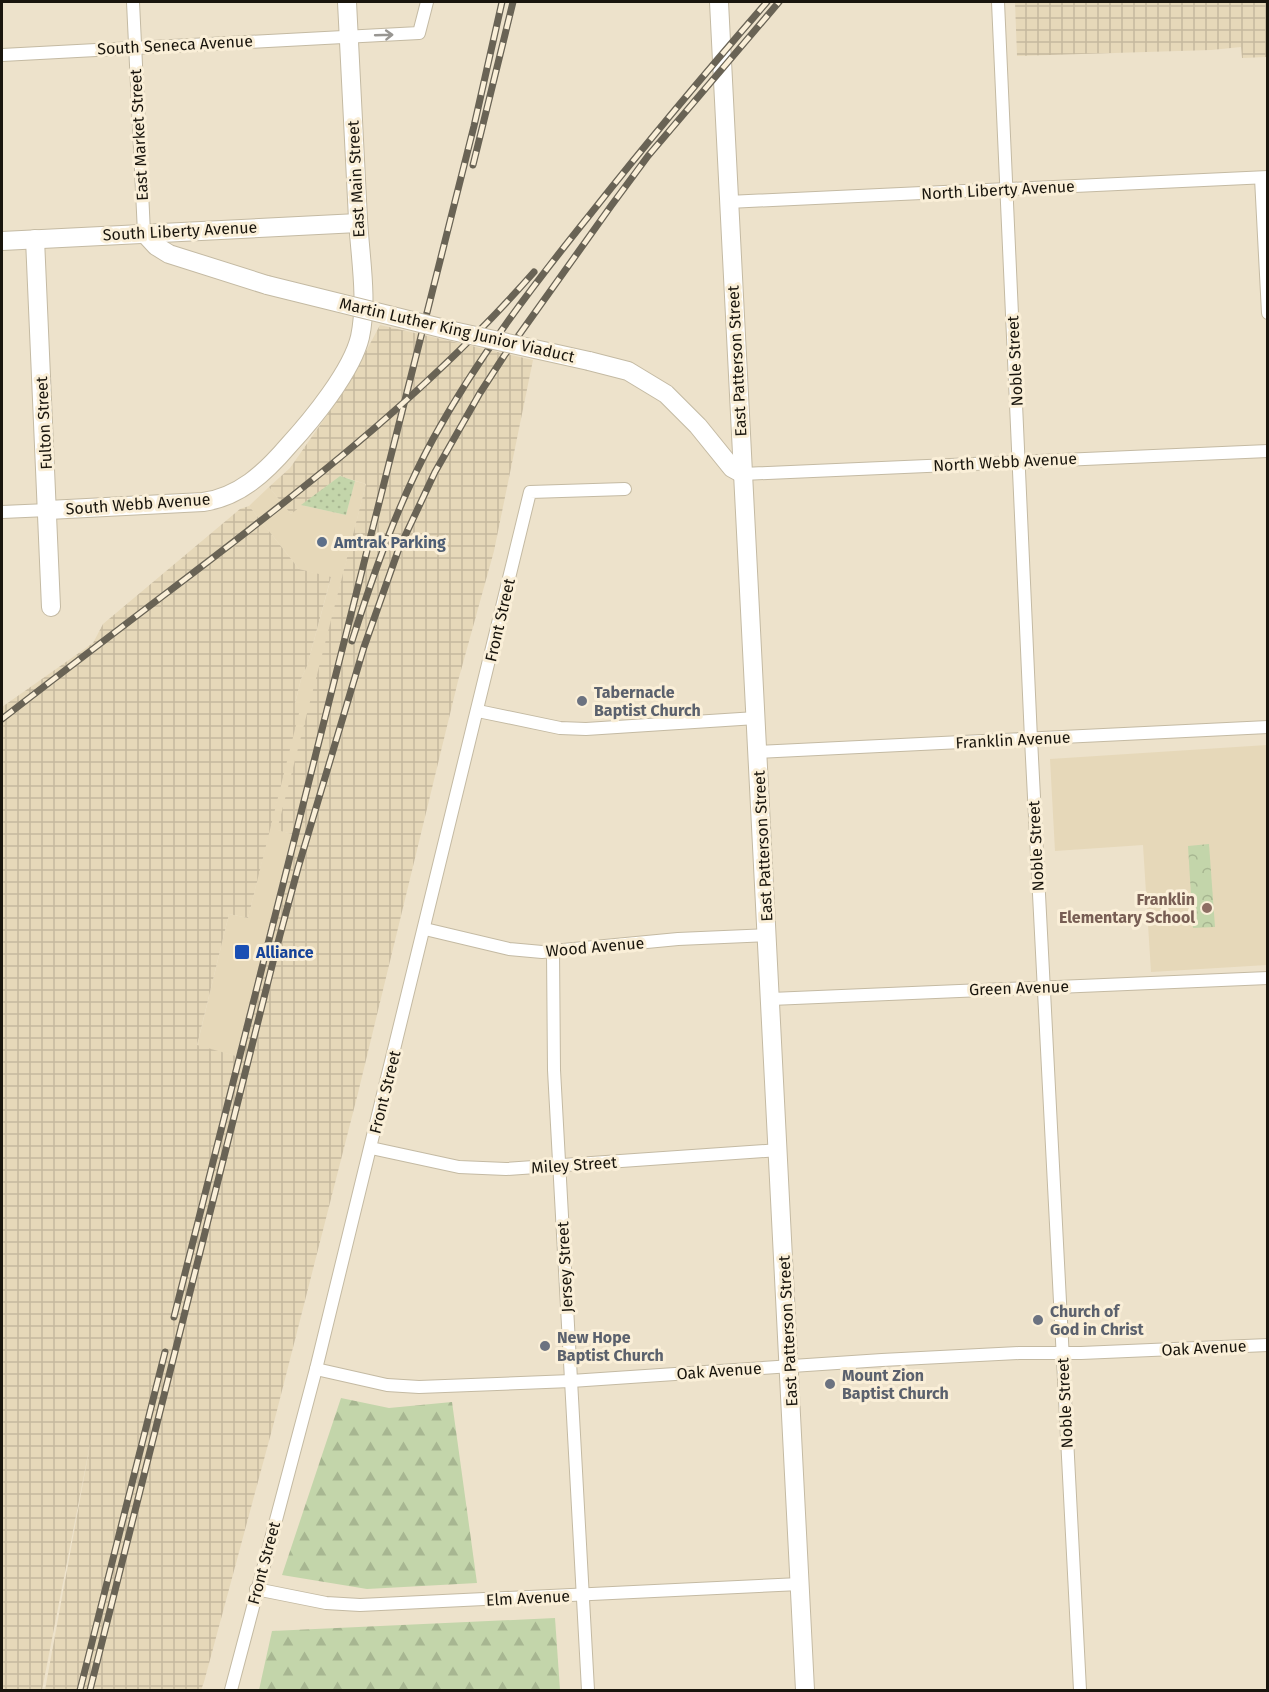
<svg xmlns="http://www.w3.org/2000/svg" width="1269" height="1692" viewBox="0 0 1269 1692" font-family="'Fira Sans',sans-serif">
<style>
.built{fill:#e6d8b9}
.industrial{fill:url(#industrial-grid)}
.grass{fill:url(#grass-dots)}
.forest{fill:url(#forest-firs)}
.park{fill:url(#park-crowns)}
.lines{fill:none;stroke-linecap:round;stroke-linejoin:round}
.street-casing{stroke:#c4baa3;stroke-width:14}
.secondary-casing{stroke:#c4baa3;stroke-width:20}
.street{stroke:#fff;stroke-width:12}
.secondary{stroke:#fff;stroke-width:18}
.rail-casing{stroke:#696355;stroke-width:7}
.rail{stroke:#faefd8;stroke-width:4.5;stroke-dasharray:14;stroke-linecap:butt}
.secondary-bridge-casing{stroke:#c4baa3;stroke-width:20;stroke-linecap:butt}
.secondary-bridge{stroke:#fff;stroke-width:18}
.oneway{stroke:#989692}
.service-dot{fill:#5c6f8a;stroke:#faefd8;stroke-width:2}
.worship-dot{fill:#6b7280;stroke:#faefd8;stroke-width:2}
.education-dot{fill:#8d6e63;stroke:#faefd8;stroke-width:2}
.transit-dot{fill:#1a4fb4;stroke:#faefd8;stroke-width:2}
.labels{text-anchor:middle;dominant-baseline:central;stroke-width:6;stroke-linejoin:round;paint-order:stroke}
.street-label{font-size:16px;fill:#19150d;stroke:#faefd8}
.service-label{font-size:16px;font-weight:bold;fill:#4e5e75;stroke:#faefd8;text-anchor:start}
.worship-label{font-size:16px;font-weight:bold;fill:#5b616d;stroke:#faefd8;text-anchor:start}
.education-label{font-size:16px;font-weight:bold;fill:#785e54;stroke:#faefd8;text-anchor:end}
.transit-label{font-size:16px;font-weight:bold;fill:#164399;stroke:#faefd8;text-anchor:start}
</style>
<defs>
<pattern id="industrial-grid" width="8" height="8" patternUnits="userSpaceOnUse" patternTransform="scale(1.5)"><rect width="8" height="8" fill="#e6d8b9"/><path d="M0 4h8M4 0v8" fill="none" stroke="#c5b89e"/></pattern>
<pattern id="grass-dots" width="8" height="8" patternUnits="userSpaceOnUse" patternTransform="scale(1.5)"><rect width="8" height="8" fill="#c3d5aa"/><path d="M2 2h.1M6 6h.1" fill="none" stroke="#a7b691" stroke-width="1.8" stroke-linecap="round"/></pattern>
<pattern id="forest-firs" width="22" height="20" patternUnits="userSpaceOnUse" patternTransform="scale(1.5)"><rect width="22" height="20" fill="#c3d5aa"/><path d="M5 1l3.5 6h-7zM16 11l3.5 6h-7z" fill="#a7b691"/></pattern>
<pattern id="park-crowns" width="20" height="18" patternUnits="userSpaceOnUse" patternTransform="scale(1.5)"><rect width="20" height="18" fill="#c3d5aa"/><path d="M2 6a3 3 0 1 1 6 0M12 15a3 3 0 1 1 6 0" fill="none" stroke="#a7b691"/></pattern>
</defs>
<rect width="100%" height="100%" fill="#ede2cb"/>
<g class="built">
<path d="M355 481 366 484 278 830 292 834 236 1056 197 1046 229 914 248 918 300 705 295 704 301 679 307 666 331 578 299 569 249 506 269 487 291 514 301 505 346 515Z"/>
<path d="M1267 745V965L1151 972 1143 845 1055 851 1050 759Z"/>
</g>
<g class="industrial">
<path d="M1015 2H1267V57L1242 58 1241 47 1211 50 1017 56Z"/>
<path d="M380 325 533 360 494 551 458 681 358 1093 273 1426 204 1682 201 1690H45L92 1434 42 1690H2V707L93 643 103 624 240 509 249 506 299 569 331 577 307 666 301 679 295 703 301 705 248 918 229 914 197 1045 236 1056 292 834 277 830 366 484 340 476 291 514 269 487 290 468 348 385Z"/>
</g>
<path class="grass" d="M340 476 355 481 346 515 301 505Z"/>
<g class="forest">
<path d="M341 1398 389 1408 452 1402 477 1583 367 1589 282 1575Z"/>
<path d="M555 1618 560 1690H259L272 1631Z"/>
</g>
<path class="park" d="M1209 844 1215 927 1193 928 1188 846Z"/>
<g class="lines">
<g class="street-casing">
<g id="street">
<path d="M133 2 144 233"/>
<path d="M998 2 1031 739 1080 1690"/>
<path d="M2 55 419 33 427 2"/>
<path d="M1261 178 1268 313"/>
<path d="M728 202 1268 177"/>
<path d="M743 474 1268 451"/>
<path d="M2 512 48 510"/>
<path d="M478 711 560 728 586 729 756 718"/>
<path d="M758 752 1268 727"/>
<path d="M425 929 509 949 542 952 678 939 767 935"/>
<path d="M553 951 554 1070 588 1690"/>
<path d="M771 999 1268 978"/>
<path d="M371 1148 459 1167 506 1169 779 1150"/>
<path d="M316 1369 387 1385 419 1387 571 1381 882 1360 1019 1353H1081L1268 1345"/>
<path d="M256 1589 326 1603 360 1605 800 1584"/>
<path d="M231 1690 316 1369 530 492 625 489"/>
</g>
</g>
<g class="secondary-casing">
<g id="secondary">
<path d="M719 2 805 1690"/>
<path d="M144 233 156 246 169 254 267 285"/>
<path d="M35 239 51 607"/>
<path d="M2 241 358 223"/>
<path d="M589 361 628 371 666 394 698 426 732 468 743 474"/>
<path d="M48 510 203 502C239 497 265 473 288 446 312 420 352 371 360 337 368 299 360 257 358 219 354 147 351 74 347 2"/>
</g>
</g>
<use href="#street" class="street"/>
<use href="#secondary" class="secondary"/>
<g class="rail-casing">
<g id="rail">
<path d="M473 165 513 2"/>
<path d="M352 641C374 572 398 503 433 439 478 357 534 284 592 212 649 140 707 71 767 2"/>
<path d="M2 719C56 677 110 636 164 595 295 496 425 396 534 272"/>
<path d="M174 1317 474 126 502 2"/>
<path d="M80 1690 165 1352"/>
<path d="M90 1690 276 950 298 868 364 647 398 551 435 472 480 393 504 356 611 206 648 156 779 2"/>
</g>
</g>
<use href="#rail" class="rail"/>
<g class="secondary-bridge-casing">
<path id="secondary-bridge" d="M267 285 453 331 589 361"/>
</g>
<use href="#secondary-bridge" class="secondary-bridge"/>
</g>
<defs><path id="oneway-shaft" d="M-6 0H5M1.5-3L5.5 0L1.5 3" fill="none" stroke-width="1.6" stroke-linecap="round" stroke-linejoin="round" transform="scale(1.5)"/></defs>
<use class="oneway" href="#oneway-shaft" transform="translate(384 35) rotate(-2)"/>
<circle class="service-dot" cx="322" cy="542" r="6"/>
<g class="worship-dot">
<circle cx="582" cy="701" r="6"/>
<circle cx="1038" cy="1320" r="6"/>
<circle cx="545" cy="1346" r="6"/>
<circle cx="830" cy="1384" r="6"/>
</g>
<circle class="education-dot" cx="1207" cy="908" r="6"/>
<rect class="transit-dot" x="234" y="944" width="16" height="16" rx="3"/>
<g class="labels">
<g class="street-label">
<text transform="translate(175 45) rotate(-3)">South Seneca Avenue</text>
<text transform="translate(139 135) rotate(-93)">East Market Street</text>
<text transform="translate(356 179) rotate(-93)">East Main Street</text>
<text transform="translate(998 190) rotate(-3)">North Liberty Avenue</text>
<text transform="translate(180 231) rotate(-3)">South Liberty Avenue</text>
<text transform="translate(457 330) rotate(13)">Martin Luther King Junior Viaduct</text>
<text transform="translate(737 361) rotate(-93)">East Patterson Street</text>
<text transform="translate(1015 361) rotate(-93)">Noble Street</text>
<text transform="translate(44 423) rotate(-93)">Fulton Street</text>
<text transform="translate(1005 462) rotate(-3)">North Webb Avenue</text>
<text transform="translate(138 504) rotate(-4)">South Webb Avenue</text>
<text transform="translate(500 620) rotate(-77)">Front Street</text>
<text transform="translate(1013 740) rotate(-3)">Franklin Avenue</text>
<text transform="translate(763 846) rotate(-93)">East Patterson Street</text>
<text transform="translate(1036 846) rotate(-93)">Noble Street</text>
<text transform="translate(595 947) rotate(-5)">Wood Avenue</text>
<text transform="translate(1019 988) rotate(-2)">Green Avenue</text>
<text transform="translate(385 1092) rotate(-76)">Front Street</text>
<text transform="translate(574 1165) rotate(-4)">Miley Street</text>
<text transform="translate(565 1267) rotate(-93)">Jersey Street</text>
<text transform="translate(788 1331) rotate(-93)">East Patterson Street</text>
<text transform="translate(1204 1348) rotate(-3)">Oak Avenue</text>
<text transform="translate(719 1371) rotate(-4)">Oak Avenue</text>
<text transform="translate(1065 1403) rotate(-93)">Noble Street</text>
<text transform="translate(264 1563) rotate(-75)">Front Street</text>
<text transform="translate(528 1598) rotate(-3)">Elm Avenue</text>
</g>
<g class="service-label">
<text x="334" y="542">Amtrak Parking</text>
</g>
<g class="worship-label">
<text x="594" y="692">Tabernacle<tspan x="594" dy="18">Baptist Church</tspan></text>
<text x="1050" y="1311">Church of<tspan x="1050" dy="18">God in Christ</tspan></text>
<text x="557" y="1337">New Hope<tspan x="557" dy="18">Baptist Church</tspan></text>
<text x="842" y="1375">Mount Zion<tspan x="842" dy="18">Baptist Church</tspan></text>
</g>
<g class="education-label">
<text x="1195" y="899">Franklin<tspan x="1195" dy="18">Elementary School</tspan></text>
</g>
<g class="transit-label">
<text x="256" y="952">Alliance</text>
</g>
</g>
<rect width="1269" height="1692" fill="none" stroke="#19150d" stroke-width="6"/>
</svg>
